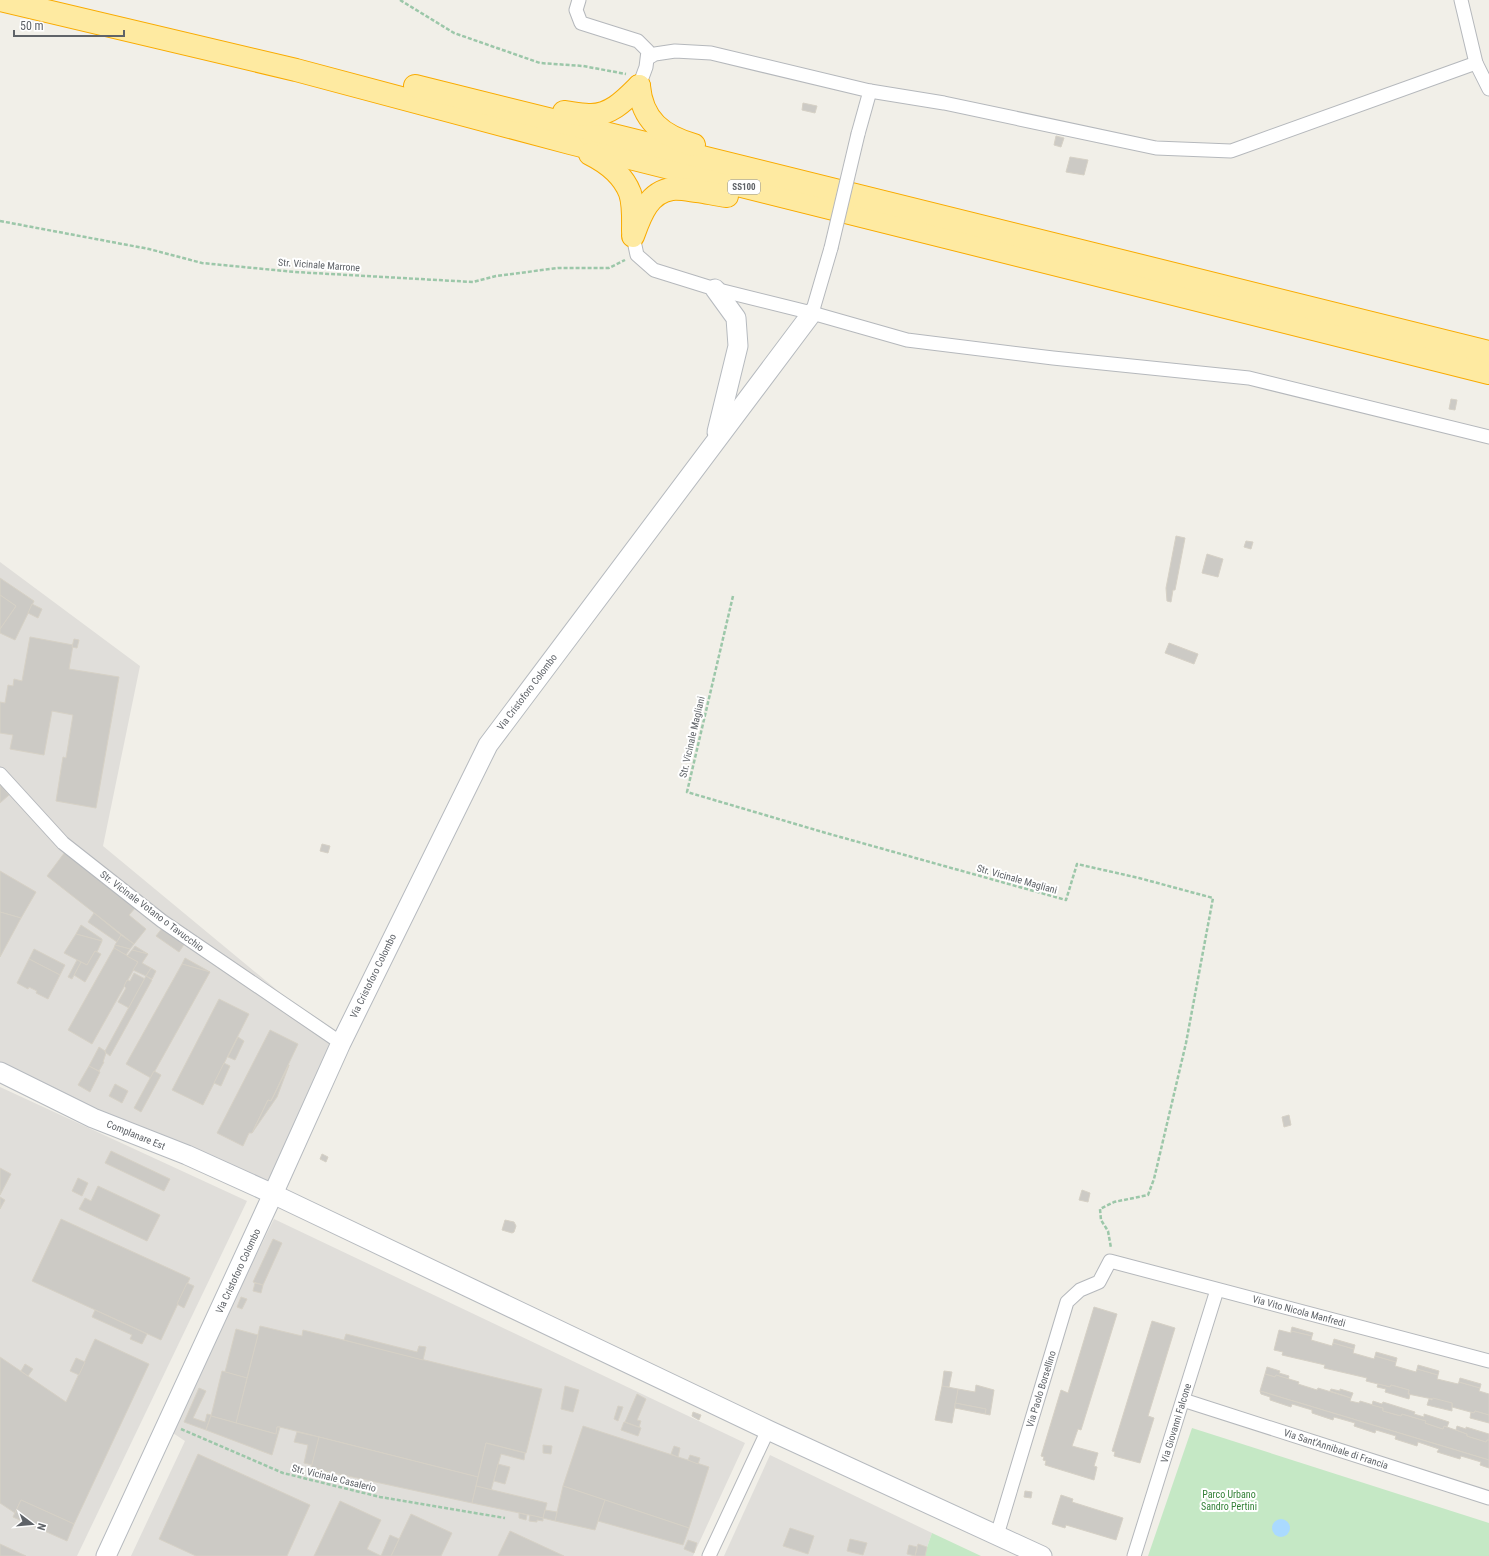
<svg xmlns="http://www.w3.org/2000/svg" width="1489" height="1556" viewBox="0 0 1489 1556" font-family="'Roboto Condensed',sans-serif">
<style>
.industrial{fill:#e0deda}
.green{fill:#c5e8c5}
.water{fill:#aadaff}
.building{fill:#cccac5;stroke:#d6d1c6}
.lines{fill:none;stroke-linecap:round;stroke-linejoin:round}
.minor-casing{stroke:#b5b8bc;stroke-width:15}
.secondary-casing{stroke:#b6babf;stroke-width:21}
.trunk-casing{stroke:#f9ab00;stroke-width:24}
.path{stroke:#9cc7a9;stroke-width:2.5;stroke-dasharray:4 2;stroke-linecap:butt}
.minor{stroke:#fff;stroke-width:13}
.secondary{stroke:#fff;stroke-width:19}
.trunk{stroke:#feeaa1;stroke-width:22}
.minor-bridge-casing{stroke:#b5b8bc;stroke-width:15;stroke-linecap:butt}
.minor-bridge{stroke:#fff;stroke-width:13}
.labels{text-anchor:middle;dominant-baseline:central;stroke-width:4;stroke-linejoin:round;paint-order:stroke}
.shield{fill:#fff;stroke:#8f9295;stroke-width:1}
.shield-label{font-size:9px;font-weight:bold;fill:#5f6368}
.street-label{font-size:10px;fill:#5f6368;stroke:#fff}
.park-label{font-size:10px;fill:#348238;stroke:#fff}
</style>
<rect width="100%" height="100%" fill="#f1efe8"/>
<g class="industrial">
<path d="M0 562 140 666 103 846 341 1043 273 1194 0 1066Z"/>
<path d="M0 1087 247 1201 77 1556H0Z"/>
<path d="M274 1219 745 1443 693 1556H131L185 1441 170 1431Z"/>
<path d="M770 1455 932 1533 924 1556H724Z"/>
</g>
<g class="green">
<path d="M1192 1428 1489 1523V1556H1148Z"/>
<path d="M932 1533 981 1556H924Z"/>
</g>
<circle class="water" cx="1281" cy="1528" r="9"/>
<g class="building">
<path d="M803 103 817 106 815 113 802 110Z"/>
<path d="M1056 136 1064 138 1061 147 1054 145Z"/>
<path d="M1070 157 1088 160 1084 175 1066 172Z"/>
<path d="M1451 399 1457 400 1455 410 1449 409Z"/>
<path d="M1176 536 1185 538 1175 590H1173L1171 602 1167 601 1166 588Z"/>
<path d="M1246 541 1253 542 1251 549 1244 547Z"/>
<path d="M1207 554 1223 559 1218 577 1202 573Z"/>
<path d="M0 578 34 601 15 640 0 633V629L16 606 0 595Z"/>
<path d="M0 595 16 606 0 629Z"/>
<path d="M32 604 42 609 38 618 28 613Z"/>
<path d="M30 637 73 645 69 669 119 677 96 808 56 801 63 757 66 758 73 715 52 711 44 755 10 749 13 735 0 733V702L5 703 8 685 13 686 14 679 22 681Z"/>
<path d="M74 639 79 640 77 648 72 647Z"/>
<path d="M1169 643 1198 654 1194 664 1165 653Z"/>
<path d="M0 784 9 795 0 803Z"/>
<path d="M322 844 330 846 328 853 320 851Z"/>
<path d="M65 852 136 907 129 915 146 929 134 944 47 876Z"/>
<path d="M0 871 36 892 21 918 0 912Z"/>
<path d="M0 912 21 918 0 957Z"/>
<path d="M94 913 121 935 117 942 88 922Z"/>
<path d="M81 925 102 939V941L76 934Z"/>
<path d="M163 927 185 943 179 952 156 936Z"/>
<path d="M76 934 102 941 97 952 95 951 87 965 64 953Z"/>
<path d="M121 935 134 944 130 949 115 945Z"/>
<path d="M115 945 130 949 126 955 114 948Z"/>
<path d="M135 946 148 954 132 950Z"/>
<path d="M114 948 138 962 92 1044 68 1030Z"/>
<path d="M34 949 65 965 60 975 29 959Z"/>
<path d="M132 950 148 954 142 963 151 968 146 976 133 970 138 962 127 956Z"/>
<path d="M95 951 101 954 85 982 74 975 81 962 87 965Z"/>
<path d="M185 958 210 972 182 964Z"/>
<path d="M29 959 60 975 48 999 36 993 37 991 29 987 28 989 17 983Z"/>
<path d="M77 960 81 962 72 979 68 977Z"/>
<path d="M182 964 210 972 151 1078 126 1064Z"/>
<path d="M151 968 156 971 152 979 146 976Z"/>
<path d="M134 973 145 979 129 1008 118 1002 126 988 124 986 127 980 130 981Z"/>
<path d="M146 976 152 980 110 1056 105 1052V1051Z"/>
<path d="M219 999 249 1014 203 1105 172 1090Z"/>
<path d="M270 1030 298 1044 271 1101 268 1100 252 1133H249L243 1146 217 1133Z"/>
<path d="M238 1037 244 1041 235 1060 228 1057Z"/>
<path d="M99 1047 105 1051V1052L106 1053 103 1062H104L99 1071 89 1066Z"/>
<path d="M224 1063 230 1066 221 1086 214 1083Z"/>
<path d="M289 1065 277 1097 252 1133 268 1100 271 1101Z"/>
<path d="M89 1066 100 1072 90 1092 78 1085Z"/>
<path d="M154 1071 161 1075 141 1112 134 1108Z"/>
<path d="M115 1084 128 1091 122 1103 109 1096Z"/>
<path d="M1289 1115 1291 1125 1284 1127 1282 1117Z"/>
<path d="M111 1151 170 1179 164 1191 105 1163Z"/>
<path d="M322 1154 328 1157 326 1162 320 1159Z"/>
<path d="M0 1168 11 1174 0 1195Z"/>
<path d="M78 1178 88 1183 82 1196 72 1191Z"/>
<path d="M98 1186 160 1215 147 1241 79 1209 85 1198 91 1201Z"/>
<path d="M1082 1190 1090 1193 1088 1202 1079 1200Z"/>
<path d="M0 1197 5 1200 0 1209Z"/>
<path d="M61 1219 190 1278 161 1340 32 1281Z"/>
<path d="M505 1220 514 1222 516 1226 514 1232 512 1233 502 1230Z"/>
<path d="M273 1239 282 1243 263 1285 253 1282Z"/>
<path d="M187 1283 194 1286 184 1308 177 1304Z"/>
<path d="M255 1283 263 1285 261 1293 253 1291Z"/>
<path d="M241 1297 247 1299 242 1309 237 1307Z"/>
<path d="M1094 1307 1117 1314 1081 1430 1078 1429 1072 1446 1098 1453 1094 1466 1097 1467 1094 1480 1045 1465 1046 1461 1043 1460 1044 1457 1041 1456 1061 1390 1068 1393Z"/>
<path d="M95 1310 147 1334 142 1344 130 1339 132 1335 92 1317Z"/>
<path d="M1152 1321 1175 1328 1148 1416 1154 1418 1140 1463 1114 1456 1115 1452 1112 1451Z"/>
<path d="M260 1326 302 1336 303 1330 542 1389 526 1453 486 1443 478 1477 280 1427H277L276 1434 236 1423Z"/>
<path d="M1292 1327 1313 1333 1312 1336 1291 1331Z"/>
<path d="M236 1329 258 1335 247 1378 225 1372Z"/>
<path d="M1279 1330 1291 1333V1331L1312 1336 1311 1340 1332 1346 1333 1343 1354 1349 1353 1353 1374 1359 1375 1356 1396 1362 1395 1366 1416 1372 1417 1369 1438 1375 1437 1379 1458 1384 1459 1382 1480 1388 1479 1391 1489 1394V1415L1475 1411 1474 1413 1452 1407V1403L1408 1394 1409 1390 1391 1385 1390 1387 1366 1381 1367 1378 1324 1368 1325 1365 1282 1355 1283 1352 1274 1350Z"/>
<path d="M346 1334 417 1352 419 1346 426 1347 423 1360 344 1340Z"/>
<path d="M95 1339 149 1364 74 1524 21 1500 15 1513 0 1503V1357L66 1402Z"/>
<path d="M1334 1339 1355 1345 1354 1349 1333 1343Z"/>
<path d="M1376 1352 1397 1358 1396 1362 1375 1356Z"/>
<path d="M76 1358 85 1362 79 1375 70 1371Z"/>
<path d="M25 1364 33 1369 28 1376 21 1371Z"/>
<path d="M1418 1365 1439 1371 1438 1375 1417 1369Z"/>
<path d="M1267 1367 1280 1371 1279 1373 1289 1376 1288 1379 1276 1375 1275 1377 1265 1374Z"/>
<path d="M222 1371 247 1378 236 1423 211 1416Z"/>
<path d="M944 1371 952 1372 949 1387 942 1386Z"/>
<path d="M1265 1374 1275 1377 1276 1375 1299 1382 1298 1384 1317 1390 1318 1388 1351 1398 1350 1401 1359 1403 1360 1401 1383 1408V1411L1401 1416 1402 1414 1426 1421 1425 1423 1443 1429 1444 1426 1467 1434V1436L1486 1442 1487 1440H1489V1460L1260 1391Z"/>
<path d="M1460 1378 1481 1384 1480 1388 1459 1382Z"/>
<path d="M1378 1384 1390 1387 1391 1385 1409 1390 1408 1394H1410L1409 1399 1385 1392 1386 1389 1377 1387Z"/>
<path d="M976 1385 994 1390 990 1415 985 1414 986 1409 955 1403 958 1389 975 1392Z"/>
<path d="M565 1386 579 1390 573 1412 561 1409Z"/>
<path d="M942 1386 958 1389 952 1423 935 1420Z"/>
<path d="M199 1388 206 1391 193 1418 205 1422 207 1414 211 1415 206 1430 184 1422Z"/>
<path d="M1331 1389 1340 1391V1389L1353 1393 1351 1398 1330 1391Z"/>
<path d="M1260 1391 1489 1460V1468L1480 1465 1481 1462 1461 1456 1460 1459 1437 1452 1439 1449 1418 1442 1417 1446 1395 1439 1396 1436 1376 1430 1375 1433 1354 1426 1355 1423 1334 1417 1333 1420 1312 1413V1410L1292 1404 1291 1407 1270 1400V1397L1261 1394Z"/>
<path d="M637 1394 646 1399 637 1420 641 1421 639 1427 625 1422Z"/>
<path d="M1433 1398 1452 1403V1411L1427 1405 1429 1399 1432 1400Z"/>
<path d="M1373 1401 1382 1404 1383 1402 1415 1412 1414 1414 1424 1417V1414L1449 1422 1447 1427 1444 1426 1443 1429 1425 1423 1426 1421 1402 1414 1401 1416 1383 1411V1408L1372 1405Z"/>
<path d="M955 1403 986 1409 985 1414 955 1408Z"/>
<path d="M618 1406 623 1407 618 1421 614 1419Z"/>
<path d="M1475 1411 1489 1415V1423L1470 1418 1471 1412 1474 1413Z"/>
<path d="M693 1412 701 1415 699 1420 692 1416Z"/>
<path d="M211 1416 276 1434 277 1427H280L272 1455 206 1430Z"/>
<path d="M624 1422 641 1428 638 1436 621 1430Z"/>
<path d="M583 1426 709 1467 689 1528 563 1486Z"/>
<path d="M1457 1426 1466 1429V1427L1489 1434V1440H1487L1486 1442 1467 1436V1434L1456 1430Z"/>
<path d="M297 1432 319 1437 312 1465 304 1463 308 1445 294 1442Z"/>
<path d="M319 1437 478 1477 472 1503 311 1468Z"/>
<path d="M486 1443 525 1453 524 1460 501 1454 491 1490 476 1486Z"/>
<path d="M543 1445 552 1446 551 1454 543 1453Z"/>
<path d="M674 1446 680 1448 678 1457 671 1454Z"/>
<path d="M198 1454 310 1505 287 1556H196L159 1539Z"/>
<path d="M690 1455 700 1458 698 1464 688 1460Z"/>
<path d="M498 1464 510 1467 505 1484 494 1481Z"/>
<path d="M476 1486 547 1503 543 1518 472 1503Z"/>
<path d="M563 1486 605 1500 595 1530 555 1521Z"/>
<path d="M1025 1491 1032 1492 1031 1498 1024 1497Z"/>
<path d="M1061 1495 1073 1499 1072 1502 1123 1518 1116 1540 1066 1525 1065 1528 1052 1524Z"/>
<path d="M21 1500 74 1524 67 1541 13 1517Z"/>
<path d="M605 1500 689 1528 683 1545 598 1521Z"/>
<path d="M340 1501 381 1520 367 1549 381 1556H314Z"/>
<path d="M545 1510 557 1512 555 1521 543 1518Z"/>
<path d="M519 1513 527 1515 526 1520 519 1518Z"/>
<path d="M411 1514 452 1533 441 1556H391Z"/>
<path d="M530 1515 543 1518V1521L537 1520V1522L529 1521Z"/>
<path d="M790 1528 814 1536 808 1554 783 1546Z"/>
<path d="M510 1531 564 1556H498Z"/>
<path d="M390 1535 399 1539 391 1556H381Z"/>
<path d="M850 1539 867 1543 863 1555 847 1551Z"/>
<path d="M688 1540 697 1543 694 1553 684 1549Z"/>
<path d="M0 1544 26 1556H0Z"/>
<path d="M918 1544 927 1547 925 1556H915Z"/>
<path d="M909 1545 917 1547 915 1556 907 1554Z"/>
</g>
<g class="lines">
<g class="minor-casing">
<g id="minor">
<path d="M579 0 576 10 581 23 638 41 648 51 646 67 639 86"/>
<path d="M1461 0 1476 63 1489 89"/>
<path d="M648 58 655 54 675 51 711 53 870 91 944 103 1156 148 1231 151 1476 63"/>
<path d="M858 134 870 91"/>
<path d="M633 236 637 255 654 270 715 289 812 313 907 340 1053 358 1249 378 1489 437"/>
<path d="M812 313 831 248"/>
<path d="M0 774 63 843 162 921 341 1043"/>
<path d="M1183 1400 1489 1498"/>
<path d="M997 1535 1067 1302 1080 1290 1099 1282 1110 1261 1489 1361"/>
<path d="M709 1556 768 1430"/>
<path d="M1134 1556 1217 1290"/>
</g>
</g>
<g class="secondary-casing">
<g id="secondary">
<path d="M715 289 736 318 738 346 717 432"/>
<path d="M0 1072 93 1118 187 1155 273 1194 768 1430 1042 1556"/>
<path d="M106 1556 273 1194 341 1043 488 745 812 313"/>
</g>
</g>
<g class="trunk-casing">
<g id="trunk">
<path d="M0 0 296 70 570 143 1489 373"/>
<path d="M415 86 1489 352"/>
<path d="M639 86C642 120 662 136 694 145"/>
<path d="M564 112C572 113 581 115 589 115 610 116 625 100 639 86"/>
<path d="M590 154C606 162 623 175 630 193 634 205 633 219 633 231"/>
<path d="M633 236C640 217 648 192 672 189 679 188 689 190 697 191 707 192 716 195 727 196"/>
</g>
</g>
<g class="path">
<path d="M400 0 454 33 540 63 583 66 626 74"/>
<path d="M0 221 149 249 202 263 295 272 473 282 496 276 558 268H609L625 260"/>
<path d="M733 596 687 792 826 833 1066 900 1077 864 1139 878 1213 898 1186 1043 1154 1179 1148 1195 1114 1202 1100 1209 1101 1220 1108 1231 1111 1248"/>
<path d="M181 1429 283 1473 380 1497 505 1518"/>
</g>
<use href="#minor" class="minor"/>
<use href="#secondary" class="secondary"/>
<use href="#trunk" class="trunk"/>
<g class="minor-bridge-casing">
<path id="minor-bridge" d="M831 248 858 134"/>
</g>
<use href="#minor-bridge" class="minor-bridge"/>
</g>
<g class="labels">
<rect class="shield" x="728" y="180" width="32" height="14" rx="3"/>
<g class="shield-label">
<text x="744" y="187">SS100</text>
</g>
<g class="street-label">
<text transform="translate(319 265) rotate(4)">Str. Vicinale Marrone</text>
<text transform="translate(527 692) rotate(-53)">Via Cristoforo Colombo</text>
<text transform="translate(692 737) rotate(-77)">Str. Vicinale Magliani</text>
<text transform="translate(1017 879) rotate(16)">Str. Vicinale Magliani</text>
<text transform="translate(152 911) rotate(37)">Str. Vicinale Votano o Tavucchio</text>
<text transform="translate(373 976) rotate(-64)">Via Cristoforo Colombo</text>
<text transform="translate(136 1135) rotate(22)">Complanare Est</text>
<text transform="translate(238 1271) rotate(-65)">Via Cristoforo Colombo</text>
<text transform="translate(1299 1311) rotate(15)">Via Vito Nicola Manfredi</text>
<text transform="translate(1041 1389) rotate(-73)">Via Paolo Borsellino</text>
<text transform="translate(1176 1423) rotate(-73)">Via Giovanni Falcone</text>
<text transform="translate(1336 1449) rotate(18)">Via Sant'Annibale di Francia</text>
<text transform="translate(334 1478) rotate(14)">Str. Vicinale Casalerio</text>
</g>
<g class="park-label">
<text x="1229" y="1494">Parco Urbano<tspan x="1229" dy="12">Sandro Pertini</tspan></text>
</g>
</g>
<g transform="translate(32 1524) rotate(106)" stroke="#ffffff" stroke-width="3" paint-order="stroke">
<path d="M0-3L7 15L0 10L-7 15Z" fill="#5f6368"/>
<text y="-6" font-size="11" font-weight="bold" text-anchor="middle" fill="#5f6368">N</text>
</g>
<path d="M14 30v6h110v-6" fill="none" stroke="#5f6368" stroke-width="2"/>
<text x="20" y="30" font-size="12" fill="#5f6368" stroke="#ffffff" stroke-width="3" paint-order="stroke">50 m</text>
</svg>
